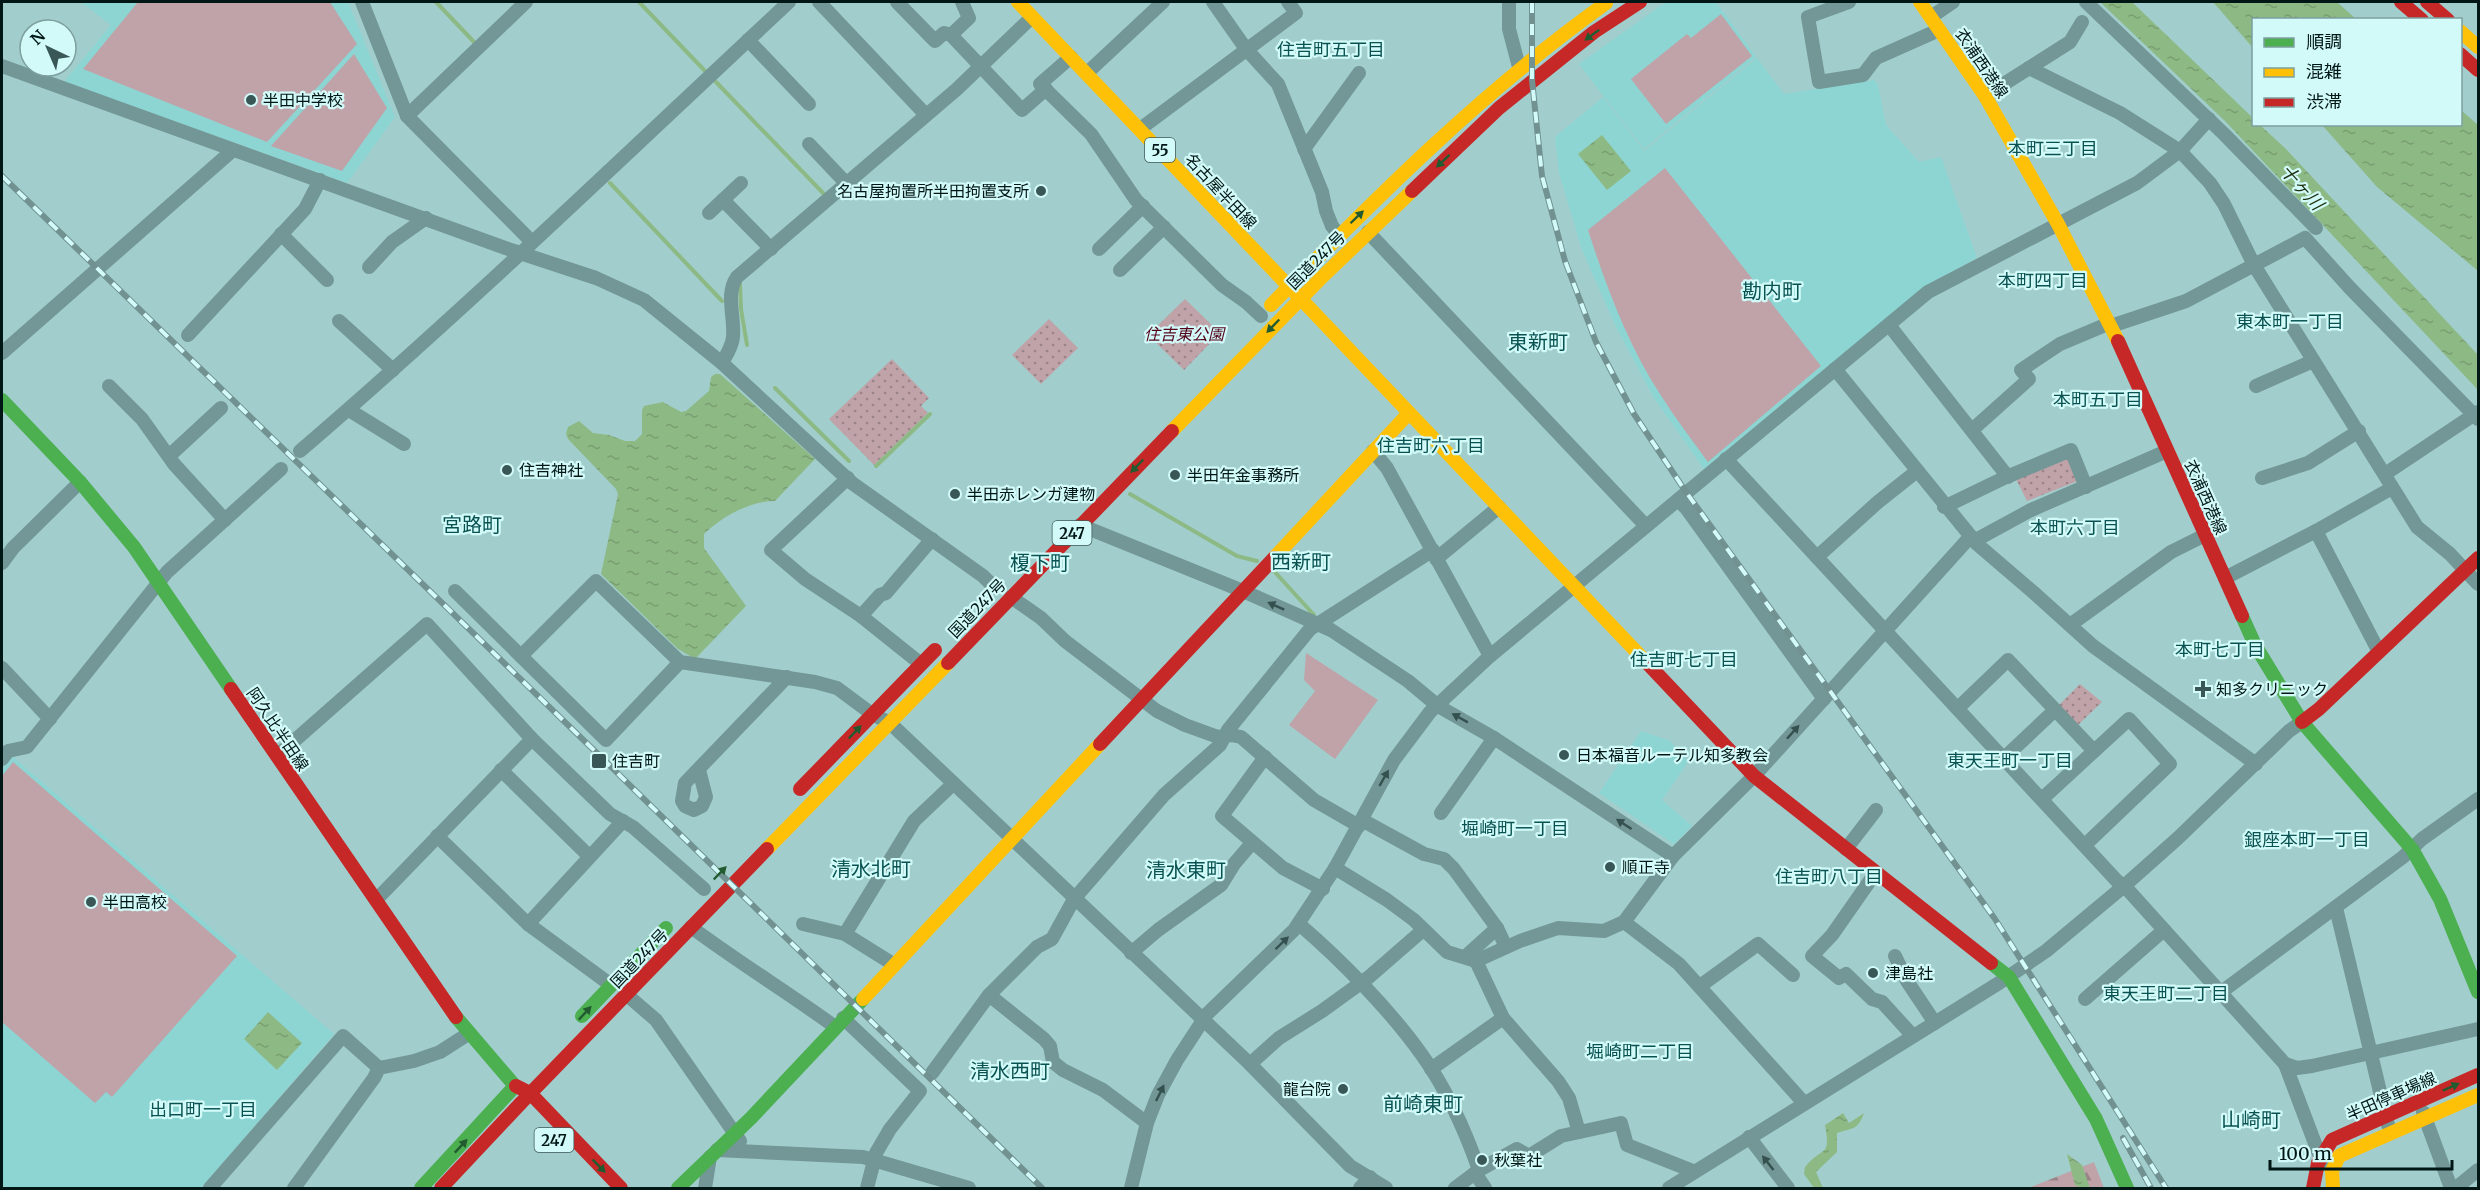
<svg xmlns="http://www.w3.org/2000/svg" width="2480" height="1190" viewBox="0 0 2480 1190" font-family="Merriweather,'Noto Sans JP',serif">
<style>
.built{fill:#8cd5d3}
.grass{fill:url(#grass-dots)}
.forest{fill:url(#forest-firs)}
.pitch{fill:#c0a3a8}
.water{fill:url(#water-ripples)}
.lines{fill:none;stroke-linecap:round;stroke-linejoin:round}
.stream{stroke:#8db984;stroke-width:4}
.street{stroke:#739796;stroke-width:14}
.fast{stroke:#4caf50;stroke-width:14}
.slow{stroke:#ffc107;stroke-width:14}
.jam{stroke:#c62828;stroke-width:14}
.rail-casing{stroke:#729292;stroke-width:6}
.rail{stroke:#d2faf8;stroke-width:4;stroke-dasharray:11;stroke-linecap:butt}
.oneway{fill:#225b30}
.oneway2{fill:#345150}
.poi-dot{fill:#385756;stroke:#d2faf8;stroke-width:2}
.labels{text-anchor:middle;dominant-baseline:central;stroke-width:4.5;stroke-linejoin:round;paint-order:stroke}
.shield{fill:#d2faf8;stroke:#3f5b5a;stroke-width:1.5}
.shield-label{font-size:15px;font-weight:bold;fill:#001716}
.street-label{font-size:16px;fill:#001716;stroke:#d2faf8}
.poi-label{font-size:16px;fill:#001716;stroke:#d2faf8;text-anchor:start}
.park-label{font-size:16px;font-style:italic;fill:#550019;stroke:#d2faf8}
.neighbourhood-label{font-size:18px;fill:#095251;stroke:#d2faf8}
.water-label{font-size:18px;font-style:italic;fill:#1f3111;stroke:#d2faf8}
.quarter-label{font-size:20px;fill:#095251;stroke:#d2faf8}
</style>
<defs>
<pattern id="grass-dots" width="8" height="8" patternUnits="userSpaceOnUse" patternTransform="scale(1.5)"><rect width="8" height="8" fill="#c0a3a8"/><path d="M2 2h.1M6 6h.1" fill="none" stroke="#9a8488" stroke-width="1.8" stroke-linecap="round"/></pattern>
<pattern id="forest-firs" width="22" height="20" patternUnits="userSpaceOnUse" patternTransform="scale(1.5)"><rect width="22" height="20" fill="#c0a3a8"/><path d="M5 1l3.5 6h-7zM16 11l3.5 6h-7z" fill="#9a8488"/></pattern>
<pattern id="water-ripples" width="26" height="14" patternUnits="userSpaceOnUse" patternTransform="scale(1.5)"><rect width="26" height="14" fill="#8db984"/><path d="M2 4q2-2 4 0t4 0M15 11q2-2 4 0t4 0" fill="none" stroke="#789e71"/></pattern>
</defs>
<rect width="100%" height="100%" fill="#a1cecd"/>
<g class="built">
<path d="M81 2H348L395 117 347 183 64 82 111 25Z"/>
<path d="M1666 2H1716L1756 57 1644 149 1579 64Z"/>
<path d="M1757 58 1784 94 1874 80 1878 85 1886 125 1919 162 1941 157 1977 258 1925 286 1704 469 1654 398 1616 327 1582 250 1559 173 1555 137 1603 97 1644 151Z"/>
<path d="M1641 731 1670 741 1688 762 1662 800 1692 826 1674 844 1599 793Z"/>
<path d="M13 757 334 1034 201 1188H2V770Z"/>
</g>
<g class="grass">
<path d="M1185 299 1220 333 1184 370 1148 335Z"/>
<path d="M1049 319 1078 348 1041 384 1012 355Z"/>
<path d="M892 359 929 398 921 406 928 413 874 465 829 419Z"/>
<path d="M2067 455 2078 481 2027 501 2015 477Z"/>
<path d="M2080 684 2102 702 2078 725 2059 705Z"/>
</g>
<path class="forest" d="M2094 1162 2104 1188H2028Z"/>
<g class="pitch">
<path d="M138 2H330L357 44 267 142 83 69Z"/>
<path d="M1721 14 1752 56 1666 124 1631 79 1687 34 1691 38Z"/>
<path d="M354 54 387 108 342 171 271 146Z"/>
<path d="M1665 168 1821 366 1708 462C1692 440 1675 418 1660 394 1628 345 1606 286 1588 230Z"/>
<path d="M1306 653 1378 700 1335 759 1289 725 1315 691 1304 680Z"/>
<path d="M13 762 237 956 112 1097 106 1092 95 1103 2 1022V776Z"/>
</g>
<g class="water">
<path d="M2100 2H2132L2253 118 2254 124 2260 125 2285 148 2478 355V390L2226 122Z"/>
<path d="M2213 2H2337L2356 19 2254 20 2253 48Z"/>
<path d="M2461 110 2478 125V271L2377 187 2322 125 2460 124Z"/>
<path d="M1602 135 1631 171 1607 190 1578 154Z"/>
<path d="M715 374H720L815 459 775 501C749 501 722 517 704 534V548L746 606 695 659 678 649 601 574 618 494 616 489 568 439 566 434 568 427 579 421 593 433 609 435 625 441H635L642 434V410L644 406 663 402 681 412 686 411 709 391 711 377Z"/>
<path d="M268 1012 302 1043 277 1070 244 1039Z"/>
<path d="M1843 1113 1849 1123 1864 1113C1858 1131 1851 1128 1837 1133V1152L1816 1172 1823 1188H1814L1804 1174 1805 1167C1823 1145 1831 1159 1825 1125Z"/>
<path d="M2067 1154 2082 1165 2090 1188H2080L2075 1185Z"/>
</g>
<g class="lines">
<g class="stream">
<path d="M436 2 474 42"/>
<path d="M639 2 706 72"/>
<path d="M716 82 823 193"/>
<path d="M610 183 722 301"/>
<path d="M740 284 741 309 747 345"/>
<path d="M775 388 849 461"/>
<path d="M876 466 930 414"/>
<path d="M1130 494 1237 556 1257 561"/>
<path d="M1273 570 1314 615"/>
</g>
<g class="street">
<path d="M362 2 407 116 532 242"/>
<path d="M819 2 926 115"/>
<path d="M897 2 935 41 944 33 951 35 1022 110 1046 89"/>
<path d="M1213 2 1246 49 1278 84 1322 192 1326 211 1332 226 1339 235"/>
<path d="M1509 2V29L1519 67"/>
<path d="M1849 2 1808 17 1819 82 1863 75 1876 58 1939 30"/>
<path d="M2086 2 2225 135 2316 228"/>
<path d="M1931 17 1953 2"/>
<path d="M951 35 969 18 962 2"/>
<path d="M748 40 809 104"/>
<path d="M1071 57 1040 84 1091 134 1136 200 1222 285 1246 302 1261 316"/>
<path d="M2 66 511 250 596 278 644 300 722 363 852 483 983 576 995 588"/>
<path d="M2029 68 2120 113 2180 151 2210 183 2224 204 2254 265 2417 527 2450 554 2478 584"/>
<path d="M1087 73 1163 2"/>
<path d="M1985 96 2070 42 2082 22"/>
<path d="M407 116 526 2"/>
<path d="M1140 129 1296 13 1288 2"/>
<path d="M809 144 846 183"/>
<path d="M1304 149 1359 73"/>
<path d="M723 200 771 249"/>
<path d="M709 213 741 183"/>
<path d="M1368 232 1646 526"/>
<path d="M281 234 327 280"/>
<path d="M1099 249 1143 206"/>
<path d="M369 267 392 242 426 218"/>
<path d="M1120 270 1164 227"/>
<path d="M339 321 393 370"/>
<path d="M1889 325 2008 477"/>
<path d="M2111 326 2186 301 2305 238 2349 287 2478 419"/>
<path d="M188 335 305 209 320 180"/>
<path d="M2 353 233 150"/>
<path d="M722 363C727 354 732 347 733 337 735 317 725 294 737 277L957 89 1032 17"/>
<path d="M1835 369 1977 544 2033 592 2093 646 2256 764"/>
<path d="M109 386 142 419 174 464 225 520"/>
<path d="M2256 386 2313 361"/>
<path d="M349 410 404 444"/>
<path d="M1972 430 2029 379 2021 370 2060 344 2110 323"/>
<path d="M300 451C468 307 627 153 789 2"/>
<path d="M1373 451 1387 468 1490 656"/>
<path d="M169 456 221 408"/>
<path d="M1726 459 2117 881 2129 891 2285 1064 2322 1162"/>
<path d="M2385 474 2478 412"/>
<path d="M848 478 771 550 805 579 861 616 921 664"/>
<path d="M2262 478 2308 463 2359 431"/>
<path d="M1678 500 1686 508 1824 699"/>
<path d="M1944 507 2004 478 2071 450 2086 487"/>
<path d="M1080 525 1243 591 1331 630 1408 681 1438 706 1494 738 1673 856"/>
<path d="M2316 531 2379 652"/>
<path d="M1974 541 2031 510 2167 451"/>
<path d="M1817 557 1878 502 1917 471"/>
<path d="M1436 559 1499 507"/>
<path d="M2 563 13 548 80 482"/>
<path d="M2225 578 2316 531 2392 488"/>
<path d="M455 591 606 740 680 662"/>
<path d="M1011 597 1041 618 1065 641 1157 711 1185 725 1218 737 1231 735 1241 737 1314 800 1359 826"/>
<path d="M861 616 880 595 886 593 932 539"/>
<path d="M2070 625 2171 552 2205 535"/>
<path d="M521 656 596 581 680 662 815 682 837 688 872 714 890 723 1250 1064 1350 1166 1386 1188"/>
<path d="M2 668 50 719"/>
<path d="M1958 708 2008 660 2094 751"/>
<path d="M277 756 427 624 532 739 610 814 633 827 704 889"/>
<path d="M1265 757 1222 816 1283 868 1323 889"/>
<path d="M2004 758 2055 710"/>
<path d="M2 759 8 751 27 747 167 572 281 469"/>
<path d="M501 770 589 856"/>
<path d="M699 770 706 797 702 806 694 810 685 806 682 801 685 783 787 677"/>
<path d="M2042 799 2129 719 2170 764 2085 845"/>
<path d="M1441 813 1494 738"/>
<path d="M1362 820 1424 854 1444 859 1454 869 1497 928 1506 947"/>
<path d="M437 836 528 924 611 985"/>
<path d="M1846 849 1876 810"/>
<path d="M1335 868 1387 900 1414 920 1447 952 1476 961 1520 941 1558 928 1604 931 1624 922 1673 856 1754 776 1970 537"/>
<path d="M1876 872 1832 935 1812 956 1839 978 1846 974 1872 999 1882 1002 1913 1036"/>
<path d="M376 900 532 739"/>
<path d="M2336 908 2388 1125"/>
<path d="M1624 922 1679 964 1804 1103"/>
<path d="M528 924 623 821"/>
<path d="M803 924 845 934 893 964"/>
<path d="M1299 924C1341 960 1390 1010 1422 1055 1447 1090 1465 1130 1479 1170"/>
<path d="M691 927C738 962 787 992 834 1026"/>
<path d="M845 934 914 821 953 784"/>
<path d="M1131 953 1158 930 1221 885 1234 864 1252 843"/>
<path d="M1895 956 1907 981 1935 1023"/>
<path d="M1465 957 1497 928"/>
<path d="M1476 961 1503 1018 1558 1081 1569 1098 1579 1132"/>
<path d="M1700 986 1758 944 1793 975"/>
<path d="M2220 993 2403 857 2422 839 2478 799"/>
<path d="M627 995 656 1020 740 1141"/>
<path d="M989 995 1044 1039 1050 1046 1053 1062 1063 1070 1103 1090 1147 1123"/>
<path d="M2085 999 2164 930"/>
<path d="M843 1018 920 1091 890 1129 876 1153 867 1188"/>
<path d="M1250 1064 1279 1038 1322 1011 1369 977 1423 930"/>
<path d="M2285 1064 2297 1068 2312 1066 2478 1029"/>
<path d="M1431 1069 1503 1018"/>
<path d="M932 1073 989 995 1037 947 1052 939 1074 899 1164 795 1220 745 1228 730 1310 629 1433 550"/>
<path d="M2423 1112 2451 1188"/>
<path d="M1749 1137 1788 1188"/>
<path d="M717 1150 863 1157 969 1188"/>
<path d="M1475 1173 1485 1188"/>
<path d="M210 1188 343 1036 379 1068"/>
<path d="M294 1188 374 1078 379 1068 414 1061 440 1052 468 1034"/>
<path d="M705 1188 710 1157"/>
<path d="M1131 1188 1147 1123 1158 1095 1177 1060 1207 1014 1294 930 1335 868 1394 760 1430 712 1490 656 1928 292 2137 183 2180 151 2209 119"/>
<path d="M1360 1188 1370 1177"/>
<path d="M1455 1188 1479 1170 1517 1149 1529 1156 1561 1136 1621 1123 1627 1145 1693 1171"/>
<path d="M1669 1188 1999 983 2046 951 2124 886 2178 838 2289 731 2302 722"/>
<path d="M2456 1188 2478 1170"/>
</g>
<g class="fast">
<path d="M2 400 80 482 134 547 231 689"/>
<path d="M2242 616 2255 645 2302 722 2412 849 2440 899 2478 992"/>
<path d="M1991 963 2009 977 2096 1119 2127 1188"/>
<path d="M582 1016 666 928"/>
<path d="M421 1188 515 1086 456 1017"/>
<path d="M678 1188 751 1118 863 999"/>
</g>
<g class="slow">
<path d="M1018 2 1299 297"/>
<path d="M1920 2 1985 96 2058 224 2118 341"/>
<path d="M2460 31 2478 47"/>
<path d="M1301 299 1648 664"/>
<path d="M1271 305C1377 197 1483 91 1606 3"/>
<path d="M1172 431 1319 280 1412 191"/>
<path d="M1274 558 1409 413"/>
<path d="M767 849 948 663"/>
<path d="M863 999 1100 744"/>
<path d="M2333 1188 2332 1171 2339 1156 2478 1095"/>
</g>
<g class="jam">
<path d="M2401 2 2422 20"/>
<path d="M2427 2 2448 20"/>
<path d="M2460 54 2478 70"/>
<path d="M1412 191 1499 108 1594 32 1640 2"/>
<path d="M2118 341 2242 616"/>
<path d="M948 663 1172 431"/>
<path d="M1648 664 1754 776 1991 963"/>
<path d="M231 689 456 1017"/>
<path d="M2302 722 2319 709 2478 558"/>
<path d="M1100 744 1274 558"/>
<path d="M800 789 935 650"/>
<path d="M516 1086 530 1093 621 1188"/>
<path d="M520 1104 767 849"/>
<path d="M441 1188 520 1104"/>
<path d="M2313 1188 2318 1163 2332 1140 2478 1075"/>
</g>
<g class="rail-casing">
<g id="rail">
<path d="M1532 2V80L1542 176 1565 261 1596 342 1634 414 1686 492 1995 919 2166 1188"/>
<path d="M2 176 602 758 1042 1188"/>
<path d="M2123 1138 2151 1188"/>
</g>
</g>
<use href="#rail" class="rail"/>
</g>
<defs><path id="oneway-solid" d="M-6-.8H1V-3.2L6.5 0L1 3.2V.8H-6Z" transform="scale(1.5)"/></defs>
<g class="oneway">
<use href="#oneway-solid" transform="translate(1592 35) rotate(144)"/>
<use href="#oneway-solid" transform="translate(1443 161) rotate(137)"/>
<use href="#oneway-solid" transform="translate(1357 217) rotate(-44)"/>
<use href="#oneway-solid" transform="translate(1273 326) rotate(134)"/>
<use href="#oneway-solid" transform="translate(1137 466) rotate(134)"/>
<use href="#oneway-solid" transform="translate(855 732) rotate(-46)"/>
<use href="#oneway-solid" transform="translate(720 873) rotate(-46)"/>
<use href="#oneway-solid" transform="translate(585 1013) rotate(-47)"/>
<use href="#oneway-solid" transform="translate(2451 1087) rotate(-24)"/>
<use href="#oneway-solid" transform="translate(461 1146) rotate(-47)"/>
<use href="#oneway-solid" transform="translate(599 1166) rotate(45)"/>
</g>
<g class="oneway2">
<use href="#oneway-solid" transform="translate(1276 606) rotate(-156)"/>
<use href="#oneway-solid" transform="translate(1460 718) rotate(-151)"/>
<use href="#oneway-solid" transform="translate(1793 732) rotate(-48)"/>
<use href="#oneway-solid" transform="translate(1384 778) rotate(-60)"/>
<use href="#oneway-solid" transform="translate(1624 824) rotate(-147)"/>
<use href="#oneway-solid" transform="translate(1282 943) rotate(-44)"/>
<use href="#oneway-solid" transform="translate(1160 1093) rotate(-64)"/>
<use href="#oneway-solid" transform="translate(1768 1163) rotate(-128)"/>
</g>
<g class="poi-dot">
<circle cx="251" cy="100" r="6"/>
<circle cx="1041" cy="191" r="6"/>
<circle cx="507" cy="470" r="6"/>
<circle cx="1175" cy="475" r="6"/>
<circle cx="955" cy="494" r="6"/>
<path d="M2200 680h6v6h6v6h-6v6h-6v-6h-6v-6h6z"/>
<circle cx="1564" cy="755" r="6"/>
<rect x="591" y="753" width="16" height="16" rx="3"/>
<circle cx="1610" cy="867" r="6"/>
<circle cx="91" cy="902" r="6"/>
<circle cx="1873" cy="973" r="6"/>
<circle cx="1343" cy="1089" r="6"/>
<circle cx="1482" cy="1160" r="6"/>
</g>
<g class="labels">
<g class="shield">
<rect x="1145" y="138" width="30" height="24" rx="4.5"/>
<rect x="1052.5" y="521" width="39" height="24" rx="4.5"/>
<rect x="534.5" y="1128" width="39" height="24" rx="4.5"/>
</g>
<g class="shield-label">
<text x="1160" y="150">55</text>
<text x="1072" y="533">247</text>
<text x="554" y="1140">247</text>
</g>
<g class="street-label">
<text transform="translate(1982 63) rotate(56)">衣浦西港線</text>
<text transform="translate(1221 191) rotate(47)">名古屋半田線</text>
<text transform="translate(1316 260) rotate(-45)">国道247号</text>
<text transform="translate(2206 497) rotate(66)">衣浦西港線</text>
<text transform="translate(977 608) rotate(-46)">国道247号</text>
<text transform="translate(278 729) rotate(56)">阿久比半田線</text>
<text transform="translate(639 958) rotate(-46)">国道247号</text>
<text transform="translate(2391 1096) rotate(-24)">半田停車場線</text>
</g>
<g class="poi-label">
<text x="263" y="100">半田中学校</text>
<text x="1029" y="191" text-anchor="end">名古屋拘置所半田拘置支所</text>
<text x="519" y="470">住吉神社</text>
<text x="1187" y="475">半田年金事務所</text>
<text x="967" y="494">半田赤レンガ建物</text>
<text x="2216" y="689">知多クリニック</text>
<text x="1576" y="755">日本福音ルーテル知多教会</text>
<text x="612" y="761">住吉町</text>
<text x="1622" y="867">順正寺</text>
<text x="103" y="902">半田高校</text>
<text x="1885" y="973">津島社</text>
<text x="1331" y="1089" text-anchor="end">龍台院</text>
<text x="1494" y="1160">秋葉社</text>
</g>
<g class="park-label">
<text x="1184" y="334">住吉東公園</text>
</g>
<g class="neighbourhood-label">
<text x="1331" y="49">住吉町五丁目</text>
<text x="2053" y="148">本町三丁目</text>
<text x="2043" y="280">本町四丁目</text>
<text x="2290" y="321">東本町一丁目</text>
<text x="2098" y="399">本町五丁目</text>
<text x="1431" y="445">住吉町六丁目</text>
<text x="2075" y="527">本町六丁目</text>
<text x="2220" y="649">本町七丁目</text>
<text x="1684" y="659">住吉町七丁目</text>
<text x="2010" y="760">東天王町一丁目</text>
<text x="1515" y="828">堀崎町一丁目</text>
<text x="2307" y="839">銀座本町一丁目</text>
<text x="1829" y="876">住吉町八丁目</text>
<text x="2166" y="993">東天王町二丁目</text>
<text x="1640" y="1051">堀崎町二丁目</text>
<text x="203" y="1109">出口町一丁目</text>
</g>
<g class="water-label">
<text transform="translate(2302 187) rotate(48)">十ヶ川</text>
</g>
<g class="quarter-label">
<text x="1772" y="290">勘内町</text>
<text x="1538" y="341">東新町</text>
<text x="472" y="524">宮路町</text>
<text x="1301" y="561">西新町</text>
<text x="1040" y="562">榎下町</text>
<text x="871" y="868">清水北町</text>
<text x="1186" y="869">清水東町</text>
<text x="1010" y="1070">清水西町</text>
<text x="1423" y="1103">前崎東町</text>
<text x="2251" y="1119">山崎町</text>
</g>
</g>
<rect width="2480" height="1190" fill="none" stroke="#001716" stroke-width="6"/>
<rect x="2252" y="18" width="210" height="108" fill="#d2faf8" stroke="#7e9f9e" stroke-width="1.5"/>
<rect x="2264" y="38" width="30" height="9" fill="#4caf50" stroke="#7e9f9e" stroke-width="1.5"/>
<text x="2306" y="48" font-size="18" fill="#001716">順調</text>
<rect x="2264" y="68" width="30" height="9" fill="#ffc107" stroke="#7e9f9e" stroke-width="1.5"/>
<text x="2306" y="78" font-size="18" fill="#001716">混雑</text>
<rect x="2264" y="98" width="30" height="9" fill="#c62828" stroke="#7e9f9e" stroke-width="1.5"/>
<text x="2306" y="108" font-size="18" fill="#001716">渋滞</text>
<g transform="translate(48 48) rotate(316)"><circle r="28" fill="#d2faf8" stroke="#7e9f9e" stroke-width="1.5"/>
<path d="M0-4.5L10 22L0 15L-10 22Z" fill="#385756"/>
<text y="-9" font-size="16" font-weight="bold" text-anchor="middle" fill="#001716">N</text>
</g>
<path d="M2270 1160v9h182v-9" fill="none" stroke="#001716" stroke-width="3"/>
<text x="2279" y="1160" font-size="18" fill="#001716" stroke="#d2faf8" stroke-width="4.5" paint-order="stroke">100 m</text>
</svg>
